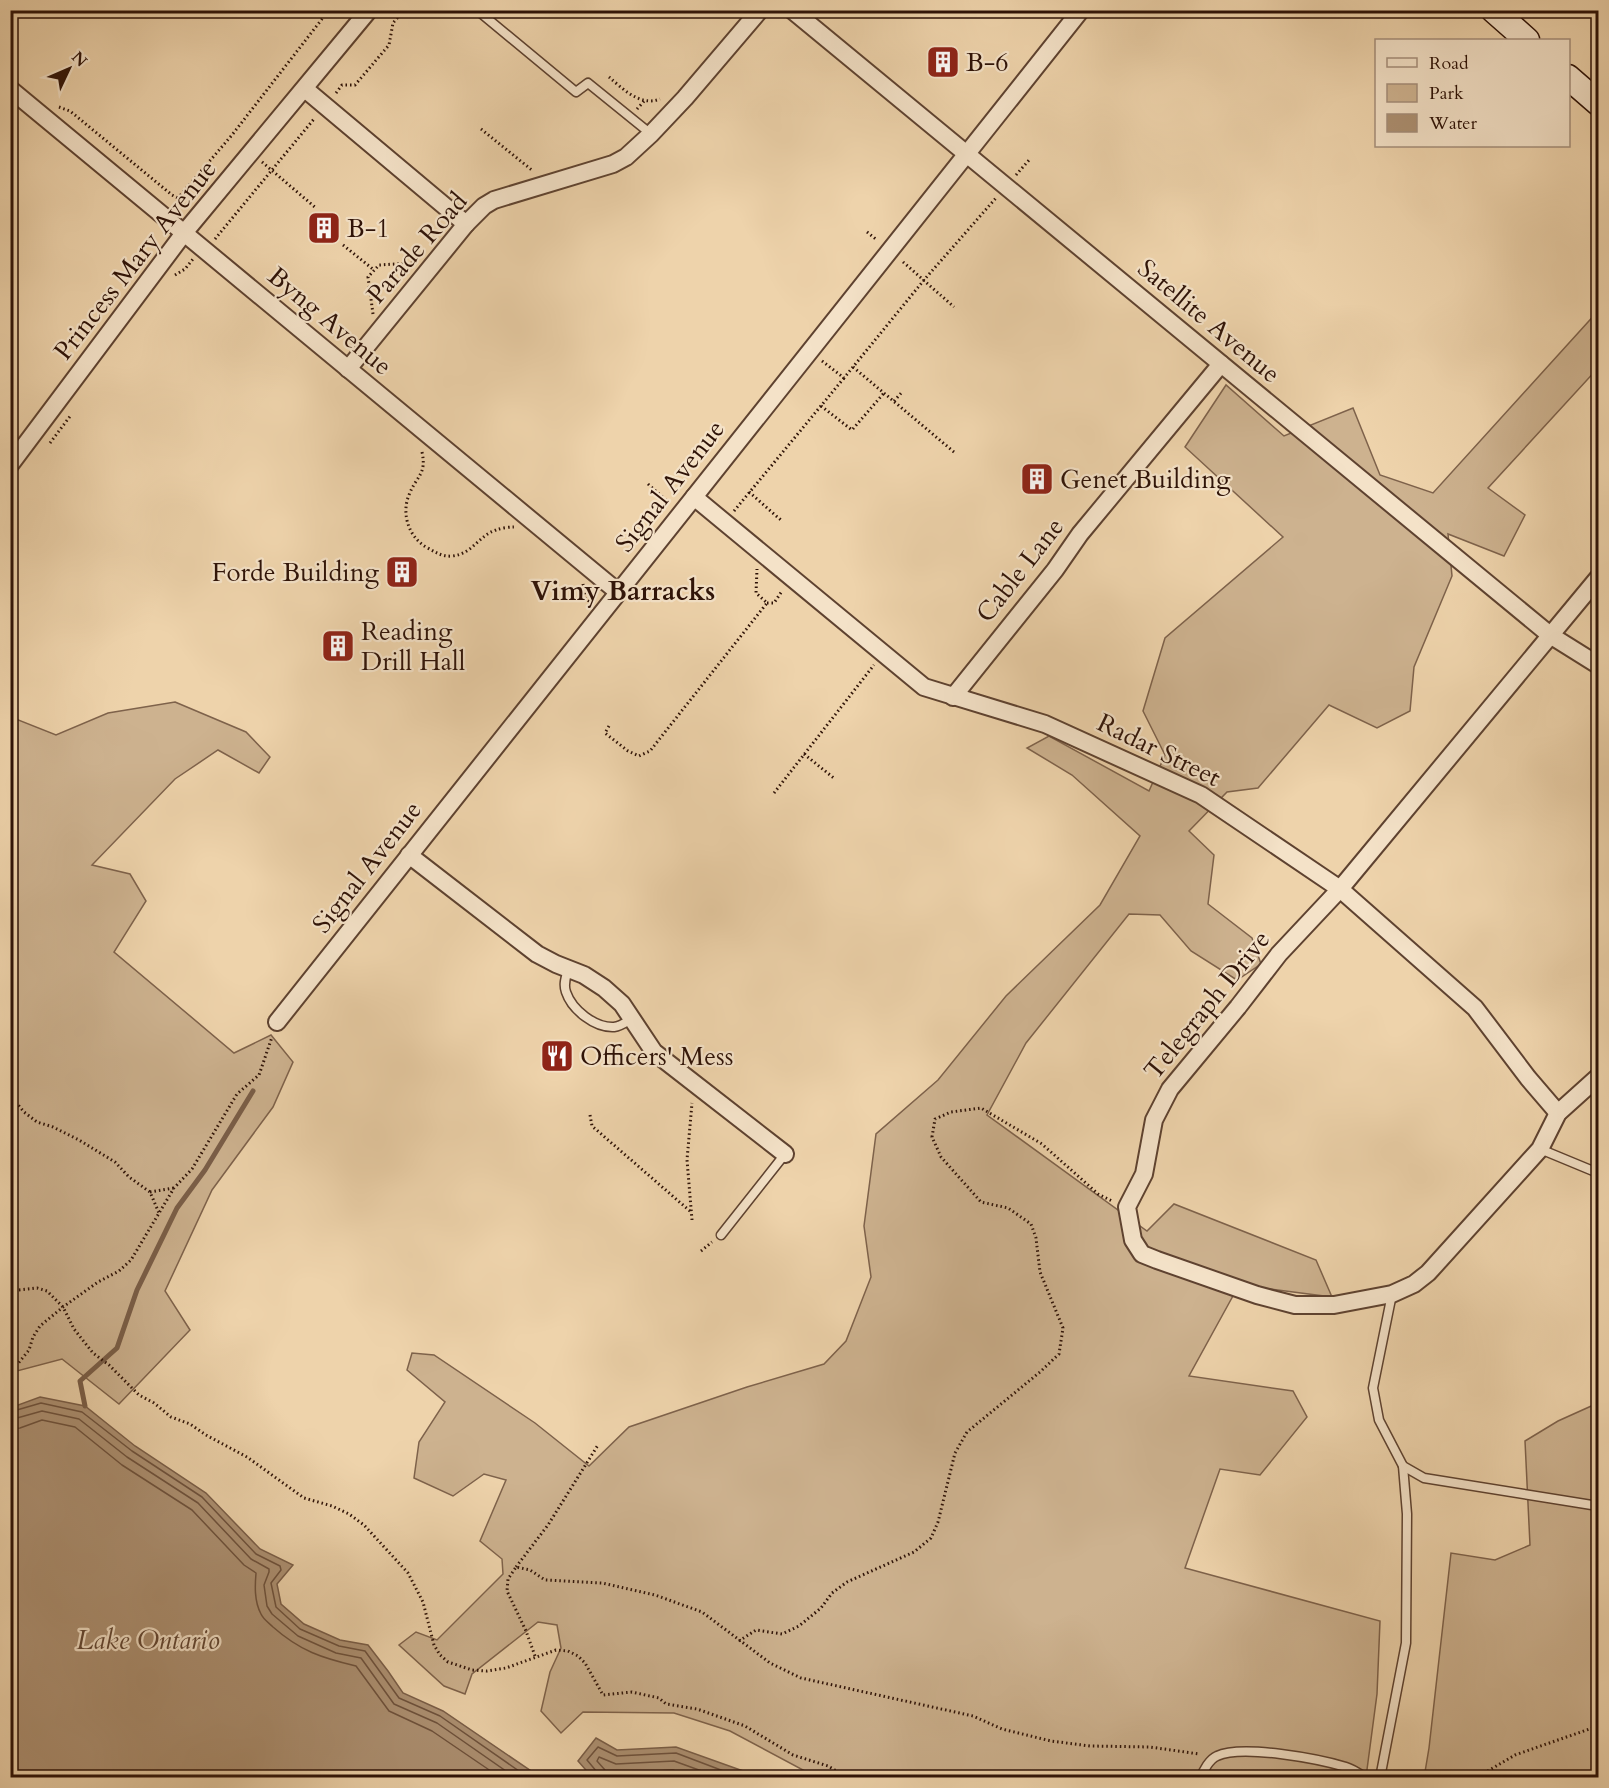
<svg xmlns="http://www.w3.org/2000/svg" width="1609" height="1788" viewBox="0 0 1609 1788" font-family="Cardo,serif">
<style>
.green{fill:#cdb28f;stroke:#7e624b;stroke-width:1.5}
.water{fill:#ad9173;stroke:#7a5e48;stroke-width:1.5}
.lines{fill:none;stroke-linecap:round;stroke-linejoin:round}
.shore{stroke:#6e523d;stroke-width:1.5}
.stream{stroke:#7a5e48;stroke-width:5}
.service-casing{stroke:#5e4230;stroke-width:11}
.minor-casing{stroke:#5e4230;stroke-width:20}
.secondary-casing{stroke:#2e1207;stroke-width:27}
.path{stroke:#2e1207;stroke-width:3;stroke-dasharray:1.5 3;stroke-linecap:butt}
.service{stroke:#f4e2c8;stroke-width:8}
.minor{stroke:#f4e2c8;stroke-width:16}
.secondary{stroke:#f4e2c8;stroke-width:24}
.labels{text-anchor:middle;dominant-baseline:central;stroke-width:4.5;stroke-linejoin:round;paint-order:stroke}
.poi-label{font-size:26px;fill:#2e1207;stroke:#f4e2c8;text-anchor:start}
.street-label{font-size:26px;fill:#2e1207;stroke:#f4e2c8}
.neighbourhood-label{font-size:27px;font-weight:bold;fill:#2e1207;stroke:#f4e2c8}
.water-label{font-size:27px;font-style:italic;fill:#614532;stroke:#f4e2c8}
</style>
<rect width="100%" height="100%" fill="#eed3ab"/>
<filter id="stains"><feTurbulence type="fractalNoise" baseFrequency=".00333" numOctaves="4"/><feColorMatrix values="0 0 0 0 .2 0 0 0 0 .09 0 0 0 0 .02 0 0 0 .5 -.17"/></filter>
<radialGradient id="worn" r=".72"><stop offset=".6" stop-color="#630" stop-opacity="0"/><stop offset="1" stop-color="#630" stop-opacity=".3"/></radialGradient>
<g class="green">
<path d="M1598 311V368L1488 488 1525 515 1504 556 1448 534 1452 576 1414 667 1410 711 1377 728 1329 705 1258 788 1227 792 1189 831 1214 855 1208 904 1252 938 1261 964 1237 980 1191 951 1160 915 1129 914 1026 1043 987 1115 1147 1231 1174 1204 1316 1260 1332 1297 1239 1285 1189 1376 1293 1391 1307 1417 1260 1475 1220 1469 1185 1568 1380 1621 1377 1694 1366 1777H816L730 1731 674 1713 583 1712 561 1733 541 1711 550 1672 561 1648 557 1625 538 1622 472 1674 465 1694 444 1686 399 1645 416 1632 437 1640 503 1574 502 1559 480 1541 506 1480 484 1474 453 1496 414 1478 419 1442 445 1402 407 1370 412 1353 434 1355 535 1423 589 1466 629 1427 747 1387 824 1364 846 1341 871 1277 864 1226 876 1134 938 1080 1006 996 1100 905 1140 836 1072 775 1027 748 1049 736 1149 791 1165 755 1143 711 1165 638 1283 537 1185 447 1226 385 1284 436 1353 408 1380 475 1433 493Z"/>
<path d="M175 702 246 732 270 757 259 773 218 750 175 779 92 865 130 874 146 901 114 952 234 1053 271 1035 293 1062 273 1107 212 1190 165 1291 190 1330 119 1404 62 1359 17 1371 11 1366V717L56 735 108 713Z"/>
<path d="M1598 1403V1777L1424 1778 1429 1748 1451 1553 1495 1560 1530 1545 1525 1441 1558 1421Z"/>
</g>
<g class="water">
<path d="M40 1397 85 1406 135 1446 206 1493 260 1549 293 1565 277 1584 281 1604 304 1624 340 1640 368 1645 388 1671 403 1693 443 1711 540 1777H11V1405L13 1407Z"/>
<path d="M596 1738 617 1750 676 1747 760 1777H592L578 1761Z"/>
</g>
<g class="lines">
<g class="shore">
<path d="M10 1412 41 1403 82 1412 132 1451 202 1497 256 1554 280 1566 281 1570 271 1583 276 1607 300 1629 339 1646 365 1651 399 1698 440 1716 529 1778"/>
<path d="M10 1420 42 1411 79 1419 127 1457 198 1503 251 1559 269 1569V1572L264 1585 267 1606 272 1614 298 1636 336 1653 361 1658 394 1704 437 1723 516 1778"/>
<path d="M10 1429 20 1428 42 1420 75 1427 122 1465 192 1510 244 1565 256 1573C255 1585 254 1601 261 1614 263 1619 269 1623 273 1627 300 1651 322 1658 356 1666L389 1711 432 1731 501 1778"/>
<path d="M598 1778 597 1772 587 1760 598 1747 617 1756 676 1753 742 1778"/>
<path d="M606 1778 605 1770 597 1761 599 1757 616 1764 674 1761 721 1778"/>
<path d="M615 1778 617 1773 673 1770 694 1778"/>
</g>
<path class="stream" d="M85 1406 80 1381 117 1348 137 1290 177 1208 205 1170 253 1091"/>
<g class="service-casing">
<g id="service">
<path d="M477 10 576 92 588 83 651 134"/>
<path d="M568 969C566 977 563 984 566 992 572 1010 595 1028 614 1027 621 1026 626 1022 631 1019"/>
<path d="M1540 1149 1598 1173"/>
<path d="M721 1235 785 1154"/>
<path d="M1392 1294 1373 1388 1379 1420 1403 1466 1424 1478 1598 1506"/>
<path d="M1201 1778C1203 1770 1210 1759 1217 1756 1242 1744 1319 1759 1346 1767 1353 1769 1360 1774 1366 1778"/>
<path d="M1380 1778 1406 1643 1407 1514 1403 1466"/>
</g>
</g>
<g class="minor-casing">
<g id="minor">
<path d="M792 10 1550 635 1598 665"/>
<path d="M10 89 618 592"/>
<path d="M305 89 466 224"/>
<path d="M348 369 466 224 484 206 494 200 613 164 626 157 651 134 685 98 760 10"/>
<path d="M10 465 184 233 369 10"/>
<path d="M694 497 924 687 1045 724 1201 795 1340 889 1475 1008 1528 1078 1558 1113"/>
<path d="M1598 578 1340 889 1279 954 1238 1007 1170 1089 1154 1120 1144 1174 1127 1207 1133 1240 1142 1254 1157 1260 1257 1295 1295 1305H1334L1392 1294 1414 1284 1428 1273 1540 1149 1558 1113 1598 1077"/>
<path d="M953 697 1055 570 1080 534 1221 364"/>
<path d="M409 855 537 954 556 964 584 975 604 988 622 1004 654 1052 785 1154"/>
<path d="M277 1022 1081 10"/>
</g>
</g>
<g class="secondary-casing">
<g id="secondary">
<path d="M1493 10 1527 40"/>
<path d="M1568 77 1598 103"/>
</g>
</g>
<g class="path">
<path d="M609 77C622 88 640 107 660 99"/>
<path d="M336 93 342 85H355L389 45 393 23 404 10"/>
<path d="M59 107 70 111 172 195 178 198"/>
<path d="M637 109 646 99"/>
<path d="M481 129 533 171"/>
<path d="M262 162 316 208"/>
<path d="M1016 175 1030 159"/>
<path d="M185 205 178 198 232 135 329 10"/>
<path d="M867 232 877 240"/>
<path d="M215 239 314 119"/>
<path d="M343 245 374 270"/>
<path d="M903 262 954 307"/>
<path d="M175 275 185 269 193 259"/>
<path d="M373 314 368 277 379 265 412 263"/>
<path d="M822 361 844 378 924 280 996 198"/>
<path d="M853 367 954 452"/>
<path d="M894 401 903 391"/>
<path d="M821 406 852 430 884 393"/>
<path d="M50 443 71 415"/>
<path d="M422 452C427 475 416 476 409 495 401 514 409 537 426 547 435 552 442 557 452 556 473 554 479 535 496 530 501 528 509 527 514 527"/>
<path d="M648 484 668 502"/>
<path d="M749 492 782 521"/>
<path d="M734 511 844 378"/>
<path d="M583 584 585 598 590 602"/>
<path d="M767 603H774L782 591"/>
<path d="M609 726 605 733 628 751 639 756 650 751 767 603 756 593 757 569"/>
<path d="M804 754 835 779"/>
<path d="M774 793 874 665"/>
<path d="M10 1095 24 1112 37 1122 53 1127 79 1140 115 1162 129 1177 150 1192 159 1213"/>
<path d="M590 1115 592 1126 691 1212"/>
<path d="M150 1192 174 1188"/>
<path d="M692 1220 687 1160 692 1103"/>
<path d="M701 1251 712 1242"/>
<path d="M10 1291 37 1288 47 1291 63 1307 74 1329 93 1353 109 1365 139 1395 154 1403 171 1417 190 1424 206 1435 247 1457 304 1498 332 1506 349 1514 364 1525 408 1573 423 1602 434 1645 440 1655 448 1662 472 1670 487 1671 506 1668 556 1650 568 1651 578 1656 585 1663 603 1695 632 1692 659 1698 666 1704 697 1709 745 1726 793 1755 828 1766 848 1778"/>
<path d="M16 1366 29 1350 33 1337 40 1326 63 1307 98 1282 119 1271 131 1260 174 1188 192 1169 237 1094 259 1075 272 1037"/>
<path d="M516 1567 548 1525 598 1445"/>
<path d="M739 1641 756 1630 782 1634 799 1626 821 1608 832 1593 847 1582 914 1552 931 1538 938 1522 955 1453 967 1432 1040 1372 1059 1354 1063 1328 1040 1272 1036 1238 1031 1224 1008 1208 981 1202 941 1157 932 1137 935 1119 951 1112 981 1108 1042 1144 1098 1194 1112 1201"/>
<path d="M535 1656 526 1631 507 1591 508 1579 516 1567 530 1570 545 1580 602 1583 655 1595 702 1612 770 1663 801 1678 973 1716 1002 1729 1051 1741 1090 1746 1150 1747 1199 1754"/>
<path d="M1476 1778 1515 1755 1598 1726"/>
</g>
<use href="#service" class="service"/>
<use href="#minor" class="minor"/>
<use href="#secondary" class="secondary"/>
</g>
<defs>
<g id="building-square" transform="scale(1.725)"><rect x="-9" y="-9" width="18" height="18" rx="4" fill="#8f2418" stroke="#f4e2c8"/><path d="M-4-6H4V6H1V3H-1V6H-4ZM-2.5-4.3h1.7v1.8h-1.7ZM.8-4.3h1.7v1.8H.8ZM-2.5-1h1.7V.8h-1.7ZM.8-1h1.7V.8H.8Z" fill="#fff"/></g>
<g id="restaurant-square" transform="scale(1.725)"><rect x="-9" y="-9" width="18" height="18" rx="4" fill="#8f2418" stroke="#f4e2c8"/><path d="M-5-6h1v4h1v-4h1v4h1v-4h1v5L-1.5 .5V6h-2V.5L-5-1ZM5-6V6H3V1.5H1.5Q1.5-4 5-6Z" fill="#fff"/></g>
</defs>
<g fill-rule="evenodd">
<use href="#building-square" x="943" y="62"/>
<use href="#building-square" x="324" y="228"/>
<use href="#building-square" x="1037" y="479"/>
<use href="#building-square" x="402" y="572"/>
<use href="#building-square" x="338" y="646"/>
<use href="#restaurant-square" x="557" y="1056"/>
</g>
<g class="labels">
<g class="poi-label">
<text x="966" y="62">B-6</text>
<text x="347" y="228">B-1</text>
<text x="1060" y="479">Genet Building</text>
<text x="379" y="572" text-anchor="end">Forde Building</text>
<text x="361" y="631">Reading<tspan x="361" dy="30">Drill Hall</tspan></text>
<text x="580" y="1056">Officers' Mess</text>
</g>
<g class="street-label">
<text transform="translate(417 248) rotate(-49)">Parade Road</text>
<text transform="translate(135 260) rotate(-52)">Princess Mary Avenue</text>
<text transform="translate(330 321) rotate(40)">Byng Avenue</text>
<text transform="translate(1209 321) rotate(40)">Satellite Avenue</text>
<text transform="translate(670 486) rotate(-52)">Signal Avenue</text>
<text transform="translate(1020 570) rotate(-52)">Cable Lane</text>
<text transform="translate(1159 750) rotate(26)">Radar Street</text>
<text transform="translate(367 867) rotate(-52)">Signal Avenue</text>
<text transform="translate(1207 1005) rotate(-51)">Telegraph Drive</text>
</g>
<g class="neighbourhood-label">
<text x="623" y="591">Vimy Barracks</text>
</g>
<g class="water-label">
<text x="148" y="1640">Lake Ontario</text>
</g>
</g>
<rect width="1609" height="1788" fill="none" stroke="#eed3ab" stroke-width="36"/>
<rect x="12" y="12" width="1585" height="1764" fill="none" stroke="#2e1207" stroke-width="3"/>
<rect x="18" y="18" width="1573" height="1752" fill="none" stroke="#2e1207" stroke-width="1.5"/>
<rect x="1375" y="39" width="195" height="108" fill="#f4e2c8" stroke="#a58f7b" stroke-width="1.5"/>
<rect x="1387" y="58" width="30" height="9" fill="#f4e2c8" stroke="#a58f7b" stroke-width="1.5"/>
<text x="1429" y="69" font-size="18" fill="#2e1207">Road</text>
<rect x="1387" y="84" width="30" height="18" fill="#cdb28f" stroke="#a58f7b" stroke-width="1.5"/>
<text x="1429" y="99" font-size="18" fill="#2e1207">Park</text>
<rect x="1387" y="114" width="30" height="18" fill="#ad9173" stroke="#a58f7b" stroke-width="1.5"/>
<text x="1429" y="129" font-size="18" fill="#2e1207">Water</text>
<g transform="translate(69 69) rotate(46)" stroke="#f4e2c8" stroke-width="4.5" paint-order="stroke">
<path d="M0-4.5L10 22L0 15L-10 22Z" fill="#2e1207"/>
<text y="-9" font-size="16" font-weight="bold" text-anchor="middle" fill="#2e1207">N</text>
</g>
<rect width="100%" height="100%" filter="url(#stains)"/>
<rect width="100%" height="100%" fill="url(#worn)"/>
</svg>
